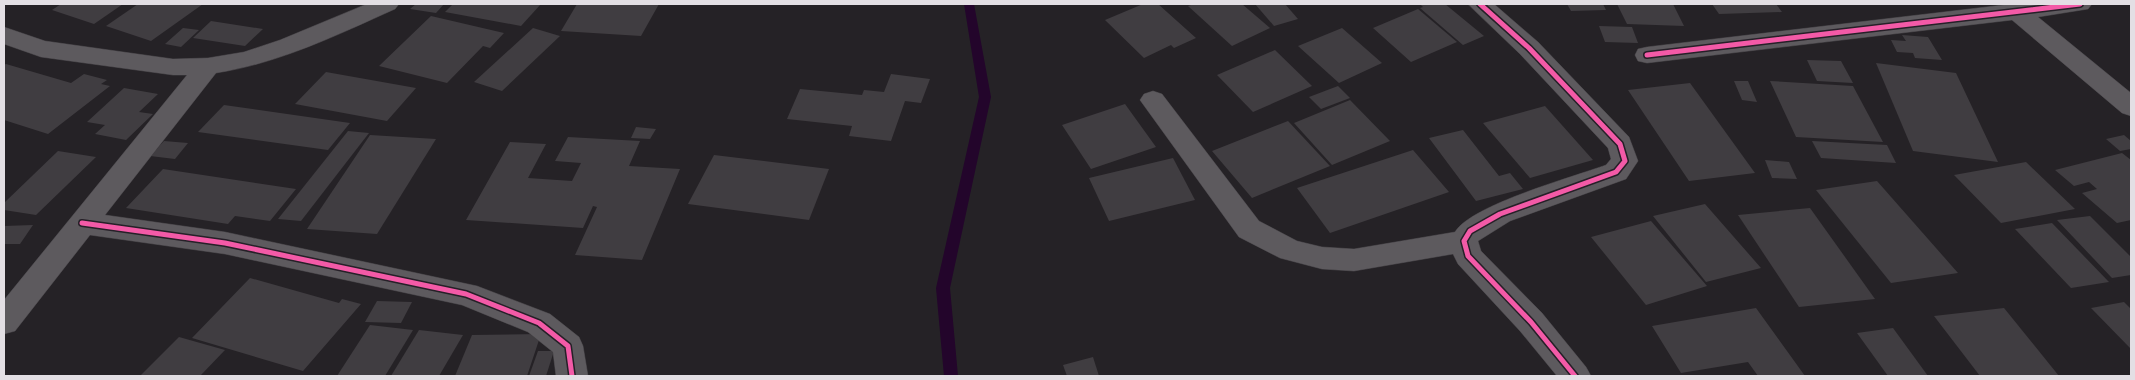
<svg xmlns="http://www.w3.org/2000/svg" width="2135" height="380" viewBox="0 0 2135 380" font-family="Rubik,sans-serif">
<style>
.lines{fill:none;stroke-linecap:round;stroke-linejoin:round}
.stream{fill:#23052b;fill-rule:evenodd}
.building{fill:#403d41}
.minor-casing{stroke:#413e42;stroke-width:1}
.minor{fill:#5d5a5e;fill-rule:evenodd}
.cycleway-casing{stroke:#262028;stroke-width:8}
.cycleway{stroke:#f35aa7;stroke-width:5}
</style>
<rect width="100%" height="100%" fill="#252226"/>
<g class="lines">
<path class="stream" d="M964 4H974L991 97 950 288 958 376H944L936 288 979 97Z"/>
</g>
<g class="building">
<path d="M61 4H123L94 24 52 10Z"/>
<path d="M138 4H203L151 41 106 26Z"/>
<path d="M416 4H444L436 13 410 9Z"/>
<path d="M453 4H541L521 26 445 12Z"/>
<path d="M577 4H659L641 36 561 31Z"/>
<path d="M1143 4H1158L1196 38 1174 48 1171 45 1144 58 1105 20Z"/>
<path d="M1194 4H1242L1270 28 1232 46 1188 6Z"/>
<path d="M1255 4H1285L1298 19 1274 26Z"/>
<path d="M1420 4H1445L1484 36 1463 45 1420 8 1423 7Z"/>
<path d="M1567 4H1603L1606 10 1571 11Z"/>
<path d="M1617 4H1673L1684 26 1627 24Z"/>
<path d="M1712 4H1776L1782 12 1719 14Z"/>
<path d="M1418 9 1457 42 1411 62 1373 28Z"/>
<path d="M431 16 504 33 490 48 483 46 447 83 379 66Z"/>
<path d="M211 21 263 29 245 46 193 38Z"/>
<path d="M1599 26 1632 27 1638 43 1605 42Z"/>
<path d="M183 28 199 30 181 47 165 44Z"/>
<path d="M533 28 560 36 502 91 474 82Z"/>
<path d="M1342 28 1382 63 1339 83 1298 46Z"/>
<path d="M1902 35 1928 37 1942 60 1915 58 1913 53 1897 52 1891 40 1906 41Z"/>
<path d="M1275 50 1312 86 1253 112 1217 75Z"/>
<path d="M1807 60 1841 61 1853 83 1817 81Z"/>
<path d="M1876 63 1956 73 1998 162 1913 151Z"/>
<path d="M6 64 71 83 84 74 107 80 101 84 110 86 48 134 4 120V65Z"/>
<path d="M326 72 416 88 387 121 295 104Z"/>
<path d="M891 74 930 79 921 103 905 101 891 141 849 136 852 126 787 119 800 89 862 95 864 90 884 92Z"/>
<path d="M1734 81H1748L1757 102 1742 100Z"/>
<path d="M1770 81 1853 86 1883 142 1796 137Z"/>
<path d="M1690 83 1755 173 1689 181 1628 90Z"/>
<path d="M1338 86 1350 98 1321 109 1309 97Z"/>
<path d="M124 88 158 94 139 112 153 114 126 140 95 134 105 125 87 122Z"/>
<path d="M1350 100 1390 141 1332 165 1294 123Z"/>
<path d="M1125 104 1156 147 1091 169 1062 125Z"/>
<path d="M224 105 350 123 328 150 198 132Z"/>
<path d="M1545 106 1593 160 1530 178 1483 123Z"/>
<path d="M1288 121 1330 166 1252 198 1212 151Z"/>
<path d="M636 127 656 129 650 139 631 138Z"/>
<path d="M1463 130 1499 176 1510 173 1523 189 1476 201 1429 138Z"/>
<path d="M348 131 369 133 301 221 278 219Z"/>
<path d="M370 135 436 139 377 234 307 229Z"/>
<path d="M2124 135 2131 141V149L2120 151 2106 139Z"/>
<path d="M568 137 640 141 629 166 680 169 642 260 575 255 597 207 593 206 583 228 466 220 510 142 546 144 528 178 572 181 581 163 555 161Z"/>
<path d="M164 141 188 143 175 159 150 156Z"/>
<path d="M1812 141 1887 145 1896 163 1821 158Z"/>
<path d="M1413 150 1449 192 1330 233 1297 188Z"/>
<path d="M58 151 96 157 36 215 4 210V203Z"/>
<path d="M2122 153 2131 160V220L2117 223 2082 193 2097 189 2089 182 2074 186 2055 170Z"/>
<path d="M714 155 829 169 809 220 688 204Z"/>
<path d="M1173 158 1195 200 1109 221 1089 178Z"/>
<path d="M1765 160 1789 162 1797 179 1772 178Z"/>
<path d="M2026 162 2075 209 2001 223 1954 175Z"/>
<path d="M163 169 296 189 270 221 235 216 228 224 126 208Z"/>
<path d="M1877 181 1958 273 1891 283 1816 190Z"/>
<path d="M1705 204 1761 268 1706 282 1653 216Z"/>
<path d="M1810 208 1875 299 1799 307 1738 215Z"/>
<path d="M2090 216 2131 257V275L2112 278 2057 220Z"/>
<path d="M1651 221 1707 286 1646 305 1591 237Z"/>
<path d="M2052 223 2109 282 2071 288 2015 229Z"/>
<path d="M33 225 20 244H4V226Z"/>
<path d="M250 278 339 303 342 299 361 304 303 371 192 338Z"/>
<path d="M377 301 412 302 401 323 365 322Z"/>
<path d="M2124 302 2131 309V349L2091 308Z"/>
<path d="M1756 308 1805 376H1758L1748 362 1681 373 1652 326Z"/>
<path d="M2004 308 2059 376H1980L1934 316Z"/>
<path d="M370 325 413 330 385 376H337Z"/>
<path d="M1893 328 1928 376H1888L1857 333Z"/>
<path d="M419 330 463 335 439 376H391Z"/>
<path d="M541 334 527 376H455L472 335Z"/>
<path d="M179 337 225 350 200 376H140Z"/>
<path d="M538 351H554L546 376H529Z"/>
<path d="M1093 357 1099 376H1067L1063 365Z"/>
</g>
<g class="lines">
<g class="minor-casing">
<g id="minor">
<path d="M367 4H399L395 9C337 35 280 63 216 73L105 215 225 232 477 286 550 314 579 337 583 346 588 376H556L553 352 528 332 462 305 225 254 90 235 15 331 4 334V300L187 75H173L41 57 4 44V27L45 41 173 59 208 58 244 52 280 40Z"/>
<path d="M1468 4H1494L1538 42 1629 137 1638 161 1626 179 1510 221 1478 241 1481 251 1542 313 1586 367 1591 376H1557L1520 331 1458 264 1453 254 1354 271 1322 269 1280 258 1239 237 1140 100 1144 94 1153 91 1162 94 1259 221 1297 241 1322 247 1354 249 1455 232C1471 205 1573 177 1606 165L1611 159 1608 148 1520 54Z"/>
<path d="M2012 4H2092L2088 9 2038 17 2131 93V116L2122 113 2012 20 1647 63 1638 61 1635 55 1638 49 1647 47Z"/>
</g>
</g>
<use href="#minor" class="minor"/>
<g class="cycleway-casing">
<g id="cycleway">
<path d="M1480 4 1529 48 1620 144 1625 161 1616 172 1500 214 1470 231 1464 241 1468 256 1531 322 1575 376"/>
<path d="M1647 55 2080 4"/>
<path d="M82 223 225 243 466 294 539 323 568 346 572 376"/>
</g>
</g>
<use href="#cycleway" class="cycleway"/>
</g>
<rect width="2135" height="380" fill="none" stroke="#e3dfe4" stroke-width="10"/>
</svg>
